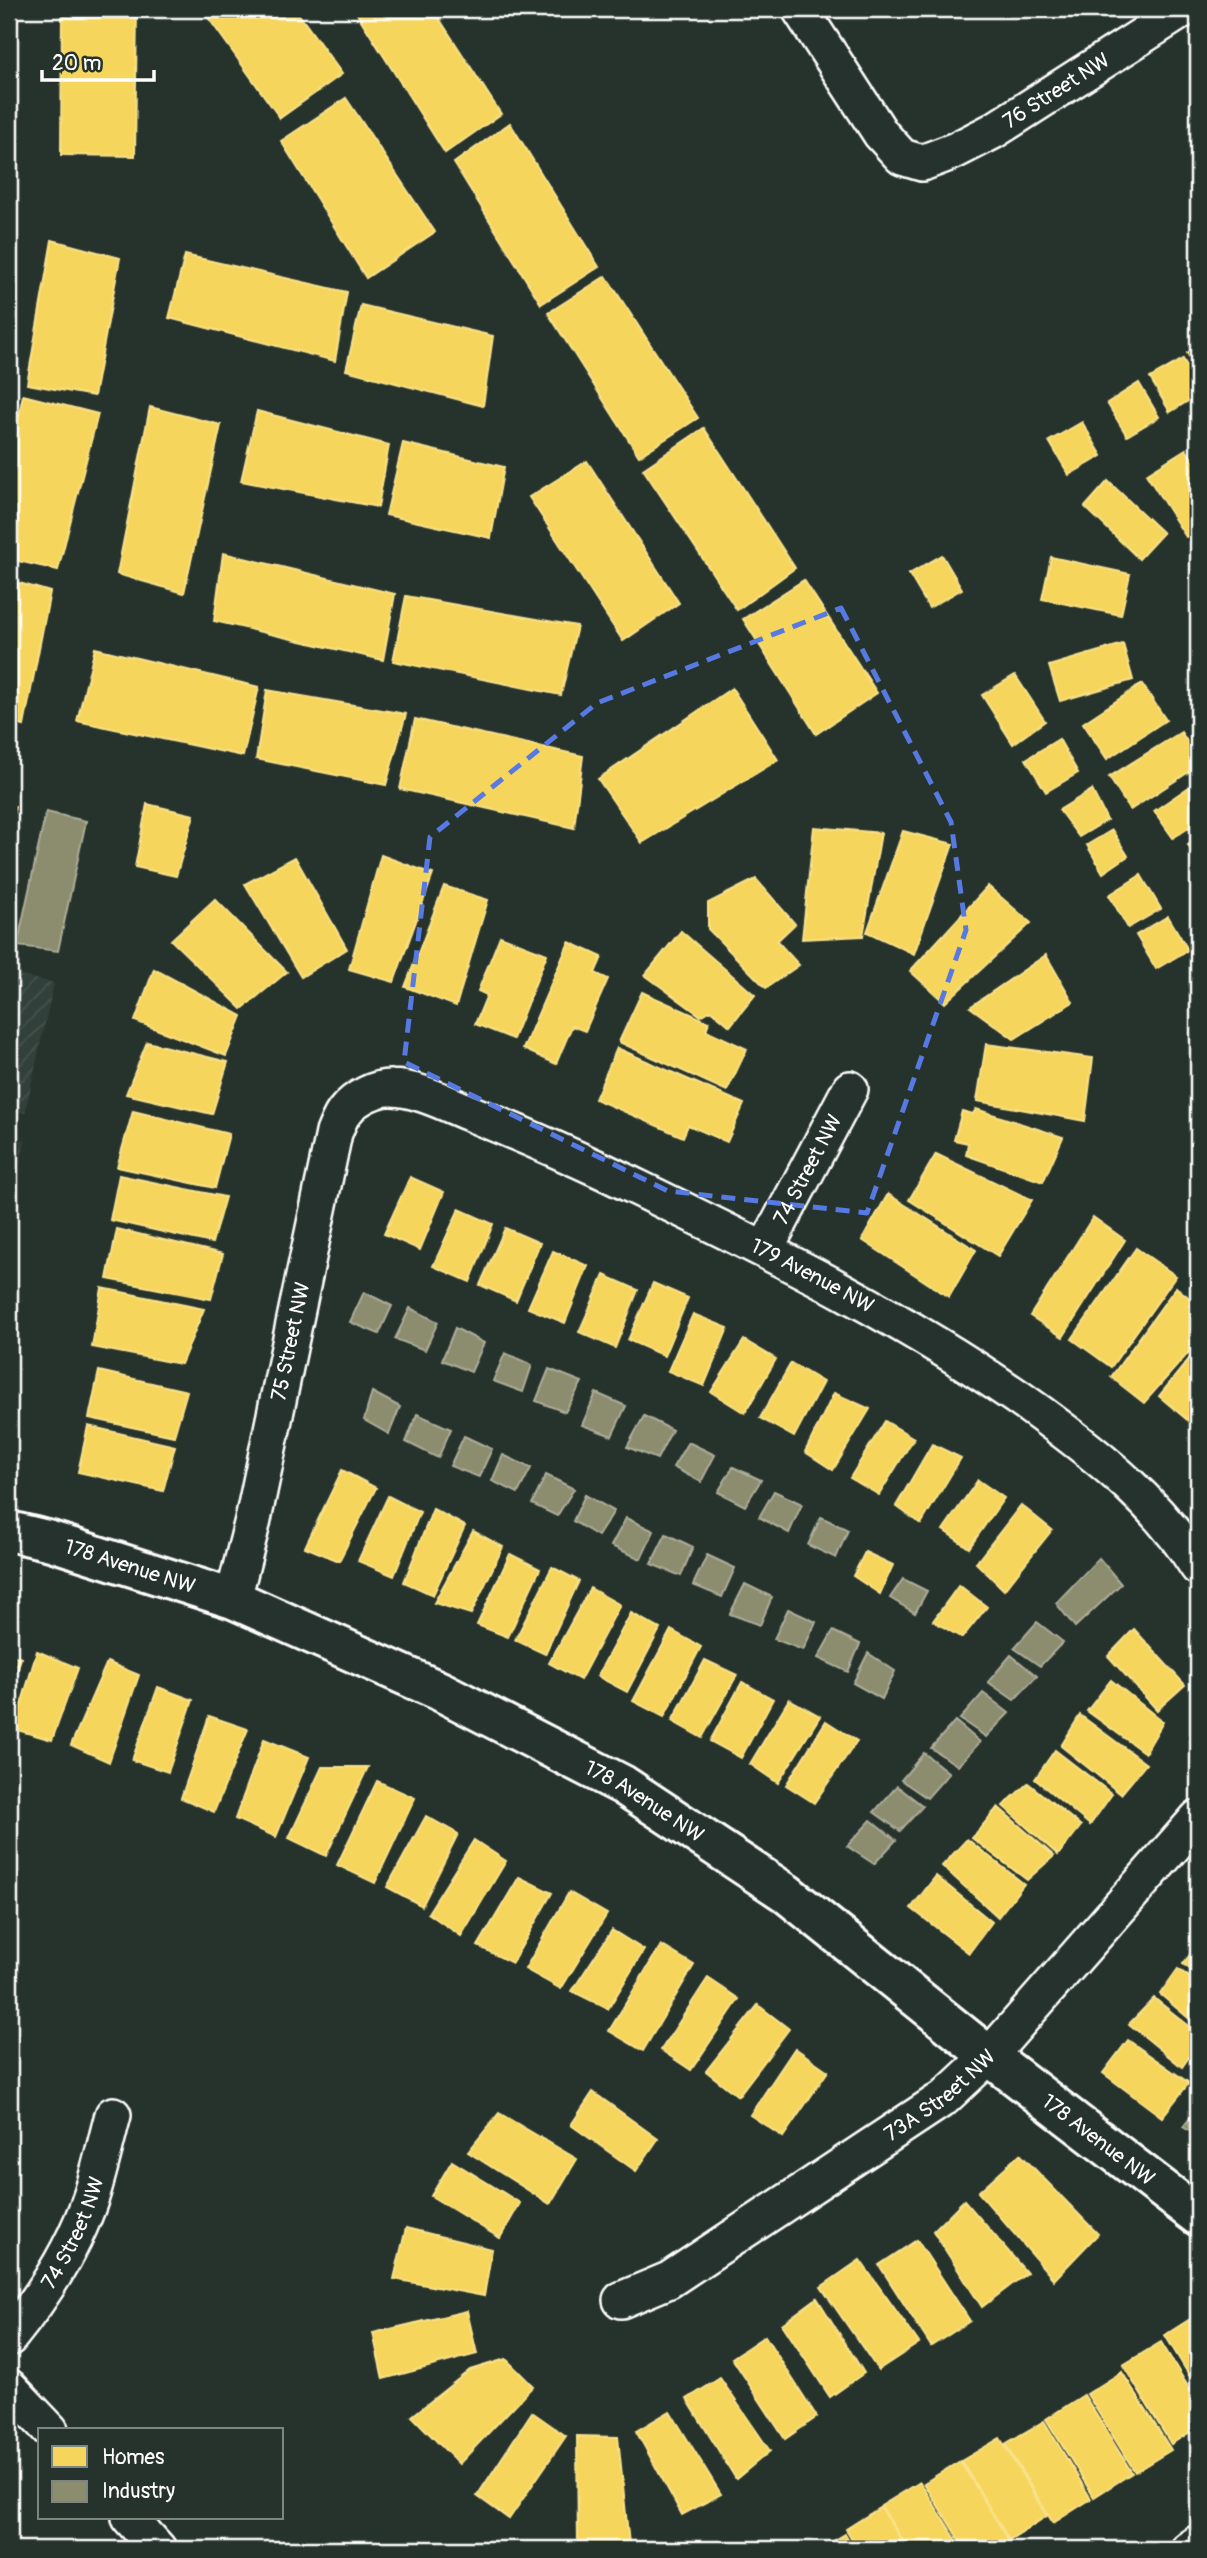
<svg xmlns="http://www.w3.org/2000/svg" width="1207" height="2558" viewBox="0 0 1207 2558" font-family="Pangolin,sans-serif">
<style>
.industrial{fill:url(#industrial-furrows)}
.homes{fill:#f6d55c;stroke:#f9e28d;stroke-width:2}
.industry{fill:#8c8c6e;stroke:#aeae9a;stroke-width:2}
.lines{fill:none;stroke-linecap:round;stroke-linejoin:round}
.minor-casing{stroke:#fff;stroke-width:40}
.tertiary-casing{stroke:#fff;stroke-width:44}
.minor{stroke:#26332d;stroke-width:35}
.tertiary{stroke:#26332d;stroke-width:38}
.marked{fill:none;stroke:#567ae2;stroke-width:5;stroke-dasharray:14 9;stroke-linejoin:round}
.labels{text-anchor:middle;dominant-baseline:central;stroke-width:7;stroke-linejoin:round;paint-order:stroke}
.street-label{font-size:21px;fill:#fff;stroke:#26332d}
</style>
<defs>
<pattern id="industrial-furrows" width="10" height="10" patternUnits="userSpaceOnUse" patternTransform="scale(1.75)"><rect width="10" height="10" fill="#333f3a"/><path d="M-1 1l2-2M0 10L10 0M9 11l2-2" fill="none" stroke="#47524e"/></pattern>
</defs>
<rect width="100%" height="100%" fill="#26332d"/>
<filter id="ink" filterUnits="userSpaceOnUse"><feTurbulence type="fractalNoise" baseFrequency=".0143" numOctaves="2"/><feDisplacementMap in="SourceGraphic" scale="14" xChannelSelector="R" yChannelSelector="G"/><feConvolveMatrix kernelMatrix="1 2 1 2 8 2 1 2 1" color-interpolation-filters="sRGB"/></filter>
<g filter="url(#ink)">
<g class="industrial">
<path d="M14 974 54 983 25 1113 9 1111V996Z"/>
<path d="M9 1137 25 1140 9 1218Z"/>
</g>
<g class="homes">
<path d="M62 9H137L135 156 61 155Z"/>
<path d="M202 9H295L342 74 280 118Z"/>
<path d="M354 9H433L501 114 445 153Z"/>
<path d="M346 98 435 232 366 278 281 141Z"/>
<path d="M510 123 599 267 541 304 454 163Z"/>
<path d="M52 240 120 258 94 396 27 384Z"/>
<path d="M185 255 347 292 335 361 169 318Z"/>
<path d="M606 276 698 418 639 456 548 313Z"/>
<path d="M361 305 493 336 483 406 346 370Z"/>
<path d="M1198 346V371L1187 353Z"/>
<path d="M1183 359 1198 386V395L1170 412 1150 378Z"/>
<path d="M1139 383 1159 417 1127 436 1107 403Z"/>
<path d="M23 395 98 414 58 570 9 559V463Z"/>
<path d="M150 407 221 425 184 593 117 574Z"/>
<path d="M257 411 389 445 378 507 241 481Z"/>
<path d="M1082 422 1102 456 1069 475 1049 441Z"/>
<path d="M704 428 795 568 737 610 643 469Z"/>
<path d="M403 443 504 467 491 538 386 515Z"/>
<path d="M1186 449 1198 469V530L1186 537 1146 474Z"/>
<path d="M587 461 679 603 623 641 529 497Z"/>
<path d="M1108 481 1163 533 1139 559 1085 507Z"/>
<path d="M223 553 395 594 383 660 214 621Z"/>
<path d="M942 555 962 589 929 608 909 574Z"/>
<path d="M1051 557 1130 574 1121 615 1042 599Z"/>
<path d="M9 580 50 592 24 726 9 723Z"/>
<path d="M804 580 877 693 816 734 743 619Z"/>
<path d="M406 596 577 626 561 695 393 661Z"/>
<path d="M1123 644 1133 680 1060 701 1049 666Z"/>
<path d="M95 648 259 687 243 756 77 721Z"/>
<path d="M1015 675 1045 721 1013 744 982 695Z"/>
<path d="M1142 684 1166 720 1107 759 1083 723Z"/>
<path d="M732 688 778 760 642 843 598 779Z"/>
<path d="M267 690 406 714 386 785 256 759Z"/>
<path d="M415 719 583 756 574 828 400 789Z"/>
<path d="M1181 732 1198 758V766L1130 810 1109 777Z"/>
<path d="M1059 739 1078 773 1046 792 1026 759Z"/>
<path d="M1198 781V822L1173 838 1154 811Z"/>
<path d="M1092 790 1107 820 1079 837 1059 810Z"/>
<path d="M147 804 194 815 176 876 135 867Z"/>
<path d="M9 806 15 807 9 839Z"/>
<path d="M814 827 881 833 863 936 802 939Z"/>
<path d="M1112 830 1128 856 1103 873 1087 845Z"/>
<path d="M903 831 953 844 914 954 867 932Z"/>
<path d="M1198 838V860L1188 845Z"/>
<path d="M381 855 433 874 394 982 349 969Z"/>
<path d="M295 857 347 949 301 977 245 884Z"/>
<path d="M1141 875 1161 909 1128 928 1109 895Z"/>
<path d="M756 879 795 924 777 941 799 965 766 988 708 929V903Z"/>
<path d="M444 886 488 900 456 1006 405 987Z"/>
<path d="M988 886 1031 923 945 1003 910 971Z"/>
<path d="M215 899 287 972 242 1009 171 940Z"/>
<path d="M1168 916 1188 950 1156 969 1136 935Z"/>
<path d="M681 931 755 995 730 1026 711 1010 701 1016 645 975Z"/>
<path d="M500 936 547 954 513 1039 475 1024 487 995 478 991Z"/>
<path d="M569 942 602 957 595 973 608 979 585 1031 572 1026 556 1064 523 1049Z"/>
<path d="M1046 955 1073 1002 1014 1039 970 1007Z"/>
<path d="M154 969 242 1016 226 1056 135 1021Z"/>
<path d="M642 992 709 1022 706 1030 747 1049 727 1091 619 1042Z"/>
<path d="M147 1042 228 1062 212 1114 126 1094Z"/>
<path d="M986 1044 1093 1058 1085 1121 977 1101Z"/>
<path d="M617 1048 744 1104 727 1142 688 1125 683 1137 595 1099Z"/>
<path d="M976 1109 1063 1137 1043 1182 966 1155 968 1143 954 1140 962 1111 973 1114Z"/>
<path d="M133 1111 229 1134 215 1188 117 1167Z"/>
<path d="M936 1154 1032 1200 998 1256 909 1200Z"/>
<path d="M119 1175 225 1197 212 1243 110 1220Z"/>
<path d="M410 1177 444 1192 420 1250 384 1234Z"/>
<path d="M888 1194 976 1250 949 1297 862 1240Z"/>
<path d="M459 1209 493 1224 470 1282 433 1266Z"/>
<path d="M1093 1217 1125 1240 1063 1337 1030 1316Z"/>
<path d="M505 1228 540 1243 516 1301 480 1285Z"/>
<path d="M117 1229 223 1254 211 1299 107 1279Z"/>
<path d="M1136 1248 1176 1276 1111 1367 1072 1339Z"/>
<path d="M553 1251 588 1266 565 1323 528 1308Z"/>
<path d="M604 1275 638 1290 615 1348 579 1332Z"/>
<path d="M653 1283 688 1298 664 1356 628 1340Z"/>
<path d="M1176 1287 1198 1305V1342L1144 1403 1111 1377Z"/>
<path d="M102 1288 204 1309 181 1364 92 1347Z"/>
<path d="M693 1314 728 1328 704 1386 668 1371Z"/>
<path d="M744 1340 776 1359 745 1413 711 1392Z"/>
<path d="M1198 1348V1415L1191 1423 1159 1396Z"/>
<path d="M791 1363 823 1382 794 1437 760 1418Z"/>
<path d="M99 1371 187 1391 174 1436 89 1418Z"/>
<path d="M834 1393 870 1409 833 1470 805 1452Z"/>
<path d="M885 1421 914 1438 879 1495 850 1478Z"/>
<path d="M88 1426 175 1446 163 1491 78 1472Z"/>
<path d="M932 1444 961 1458 921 1524 896 1506Z"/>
<path d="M342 1470 376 1488 339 1561 305 1547Z"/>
<path d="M978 1480 1004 1498 969 1548 943 1530Z"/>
<path d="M388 1496 420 1512 394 1576 358 1561Z"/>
<path d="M1021 1505 1052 1530 1004 1590 976 1563Z"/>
<path d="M433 1509 465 1526 433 1595 404 1582Z"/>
<path d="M473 1531 503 1547 471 1614 434 1603Z"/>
<path d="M865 1552 893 1565 880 1594 853 1576Z"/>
<path d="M510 1554 540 1569 508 1637 477 1625Z"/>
<path d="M552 1567 579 1581 545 1654 515 1640Z"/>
<path d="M959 1585 987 1607 962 1638 933 1621Z"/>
<path d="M590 1588 620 1605 580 1680 549 1663Z"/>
<path d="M631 1613 660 1629 627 1692 597 1676Z"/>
<path d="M1134 1629 1185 1685 1157 1710 1108 1656Z"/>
<path d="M671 1630 701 1647 664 1717 633 1701Z"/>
<path d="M37 1651 78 1668 52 1740 14 1729Z"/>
<path d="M9 1654 21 1658 9 1697Z"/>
<path d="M705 1660 737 1675 702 1738 672 1721Z"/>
<path d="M107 1662 139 1675 109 1762 71 1745Z"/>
<path d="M1111 1680 1163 1722 1145 1753 1087 1711Z"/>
<path d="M742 1682 773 1699 741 1758 710 1741Z"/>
<path d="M158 1687 193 1700 168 1772 132 1760Z"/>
<path d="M789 1699 820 1716 778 1783 750 1764Z"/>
<path d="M1080 1715 1146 1764 1121 1794 1061 1746Z"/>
<path d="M209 1716 248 1729 214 1812 181 1798Z"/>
<path d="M826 1721 857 1741 814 1803 786 1785Z"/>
<path d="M264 1739 309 1757 276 1837 235 1819Z"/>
<path d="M1055 1750 1112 1794 1090 1825 1035 1779Z"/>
<path d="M322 1767H368L326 1856 289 1838Z"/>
<path d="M377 1781 415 1798 375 1883 337 1865Z"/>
<path d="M1028 1783 1081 1826 1058 1855 1003 1806Z"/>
<path d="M998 1807 1054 1856 1027 1880 972 1838Z"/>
<path d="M426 1816 458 1834 422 1906 387 1887Z"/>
<path d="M967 1839 1024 1884 998 1917 942 1866Z"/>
<path d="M474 1840 506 1861 461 1936 428 1913Z"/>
<path d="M936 1876 992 1922 969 1953 911 1908Z"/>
<path d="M519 1877 552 1893 512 1963 478 1946Z"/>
<path d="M569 1892 607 1914 561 1989 525 1969Z"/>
<path d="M612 1930 644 1950 608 2009 572 1991Z"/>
<path d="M1198 1944V1975L1183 1964Z"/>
<path d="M661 1945 694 1965 643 2051 609 2031Z"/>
<path d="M1178 1969 1198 1983V2026L1160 1994Z"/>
<path d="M708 1978 739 1999 691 2070 661 2050Z"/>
<path d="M1154 1998 1198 2033V2044L1182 2067 1129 2024Z"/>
<path d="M758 2005 789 2029 738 2096 706 2071Z"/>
<path d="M1128 2040 1189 2083 1162 2117 1103 2073Z"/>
<path d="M795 2048 828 2071 783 2137 750 2115Z"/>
<path d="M593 2092 658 2139 636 2171 571 2125Z"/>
<path d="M499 2113 577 2159 550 2204 468 2152Z"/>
<path d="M1020 2154 1098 2234 1054 2280 978 2192Z"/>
<path d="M452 2161 520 2203 500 2238 431 2196Z"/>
<path d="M964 2200 1027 2273 982 2307 933 2231Z"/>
<path d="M406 2228 492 2249 484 2296 394 2279Z"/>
<path d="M917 2240 970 2321 931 2346 879 2265Z"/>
<path d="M860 2260 919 2343 878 2370 821 2287Z"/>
<path d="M817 2298 864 2373 830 2397 782 2324Z"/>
<path d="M467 2311 477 2354 383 2379 373 2333Z"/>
<path d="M1198 2314V2390L1165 2335Z"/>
<path d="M765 2336 817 2417 785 2439 732 2358Z"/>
<path d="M1161 2342 1198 2403V2427L1171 2444 1123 2365Z"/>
<path d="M506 2359 533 2386 459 2464 412 2416 470 2370Z"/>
<path d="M1122 2372 1171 2450 1135 2472 1087 2394Z"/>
<path d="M720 2378 770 2451 736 2479 687 2399Z"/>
<path d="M1084 2395 1132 2473 1094 2497 1046 2419Z"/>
<path d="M670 2411 721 2494 682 2515 636 2431Z"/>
<path d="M532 2412 566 2436 509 2519 477 2496Z"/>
<path d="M1044 2421 1091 2499 1053 2523 1005 2444Z"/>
<path d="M577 2436 618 2437 629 2544 578 2549Z"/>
<path d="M1000 2438 1047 2516 1009 2540 961 2461Z"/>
<path d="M960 2461 1008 2539 991 2549H965L924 2483Z"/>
<path d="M920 2482 962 2549H908L881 2506Z"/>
<path d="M881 2507 907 2549H858L846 2529Z"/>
<path d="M845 2534 855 2549H820Z"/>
</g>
<g class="industry">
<path d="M46 812 86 821 58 951 17 946Z"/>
<path d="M364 1292 392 1306 379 1334 350 1322Z"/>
<path d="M410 1308 438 1322 425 1350 395 1339Z"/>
<path d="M455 1328 484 1343 471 1372 442 1360Z"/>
<path d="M505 1353 532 1365 523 1392 493 1381Z"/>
<path d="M549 1369 582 1382 565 1412 536 1401Z"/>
<path d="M372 1392 400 1407 389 1434 364 1420Z"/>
<path d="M596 1393 626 1406 612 1436 582 1425Z"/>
<path d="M417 1414 451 1429 438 1458 406 1442Z"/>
<path d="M644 1416 672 1430 657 1459 627 1447Z"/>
<path d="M464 1436 492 1449 479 1477 450 1466Z"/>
<path d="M688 1442 715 1455 701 1482 673 1467Z"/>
<path d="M503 1455 531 1468 518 1493 492 1481Z"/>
<path d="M733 1467 761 1480 745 1506 718 1492Z"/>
<path d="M546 1475 574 1489 557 1516 532 1504Z"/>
<path d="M774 1491 802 1504 789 1533 759 1517Z"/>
<path d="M585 1495 614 1511 598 1536 573 1521Z"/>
<path d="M821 1517 848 1530 836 1558 808 1545Z"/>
<path d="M626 1518 654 1531 641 1559 611 1546Z"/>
<path d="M666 1534 693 1547 681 1576 651 1564Z"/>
<path d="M707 1555 735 1568 722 1597 693 1585Z"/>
<path d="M1099 1558 1121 1584 1075 1627 1056 1603Z"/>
<path d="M903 1579 927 1591 915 1613 890 1598Z"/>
<path d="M745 1584 772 1597 760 1625 730 1614Z"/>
<path d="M788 1609 816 1622 803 1650 774 1639Z"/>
<path d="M1037 1622 1063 1642 1040 1666 1014 1648Z"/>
<path d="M833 1631 860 1644 848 1672 818 1658Z"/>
<path d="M868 1653 895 1671 882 1699 853 1683Z"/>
<path d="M1011 1655 1037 1676 1014 1700 988 1682Z"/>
<path d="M983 1693 1009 1713 986 1737 960 1719Z"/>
<path d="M955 1721 980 1742 958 1766 931 1748Z"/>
<path d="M924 1753 949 1773 927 1798 901 1780Z"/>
<path d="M897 1786 923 1806 900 1831 874 1812Z"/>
<path d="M871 1820 896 1840 874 1864 847 1846Z"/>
<path d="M1198 2108V2136L1183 2127Z"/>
</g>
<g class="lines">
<g class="minor-casing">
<g id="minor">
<path id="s1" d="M800 9 881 134 902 157 922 163 954 151 993 131 1184 9"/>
<path id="s2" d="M765 1250 850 1089"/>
<path id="s3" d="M233 1599 253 1520 334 1133C337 1126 340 1116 346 1110 355 1098 377 1087 392 1088 420 1089 447 1104 472 1114 516 1132 560 1151 603 1171 753 1244 905 1315 1041 1414 1101 1458 1158 1503 1198 1567"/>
<path id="s4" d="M621 2300 669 2280 944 2098 989 2056 1198 1818"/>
<path id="s5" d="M9 2338C43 2296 75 2247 92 2194 100 2168 106 2141 113 2115"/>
<path d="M9 2387 50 2430"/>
<path d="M130 2518 158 2549"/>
<path d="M1189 2549 1198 2543"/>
</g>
</g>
<g class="tertiary-casing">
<g id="tertiary">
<path id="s6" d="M9 1531 51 1541 233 1599 440 1691 623 1785 786 1893 989 2056 1198 2216"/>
</g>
</g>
<use href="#minor" class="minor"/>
<use href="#tertiary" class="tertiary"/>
</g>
</g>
<path class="marked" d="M841 608 951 822 966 930 867 1213 668 1191 404 1062 430 837 597 703Z"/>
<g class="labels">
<g class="street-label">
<text stroke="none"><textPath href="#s1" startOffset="354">76 Street NW</textPath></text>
<text stroke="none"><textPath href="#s2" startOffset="91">74 Street NW</textPath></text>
<text stroke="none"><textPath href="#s3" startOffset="1017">179 Avenue NW</textPath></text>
<text stroke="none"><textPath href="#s3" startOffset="264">75 Street NW</textPath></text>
<text stroke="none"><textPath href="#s6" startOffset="126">178 Avenue NW</textPath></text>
<text stroke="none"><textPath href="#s6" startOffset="693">178 Avenue NW</textPath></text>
<text stroke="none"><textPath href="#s4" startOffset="380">73A Street NW</textPath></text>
<text stroke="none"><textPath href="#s6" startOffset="1260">178 Avenue NW</textPath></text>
<text stroke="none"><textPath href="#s5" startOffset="124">74 Street NW</textPath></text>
</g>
</g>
<rect width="1207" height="2558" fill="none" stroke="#26332d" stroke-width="35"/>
<rect x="18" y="18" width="1172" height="2523" fill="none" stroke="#fff" stroke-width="2.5" filter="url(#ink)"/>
<rect x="38" y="2428" width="245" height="91" fill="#26332d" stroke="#7d8581" stroke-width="2"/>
<rect x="52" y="2446" width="35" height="21" fill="#f6d55c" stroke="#7d8581" stroke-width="2"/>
<text x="102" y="2464" font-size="21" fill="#ffffff">Homes</text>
<rect x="52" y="2481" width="35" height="21" fill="#8c8c6e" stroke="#7d8581" stroke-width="2"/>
<text x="102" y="2498" font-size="21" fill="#ffffff">Industry</text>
<path d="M42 70v10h112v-10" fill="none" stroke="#ffffff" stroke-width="3.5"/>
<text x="52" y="70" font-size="21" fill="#ffffff" stroke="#26332d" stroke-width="5" paint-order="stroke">20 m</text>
</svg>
